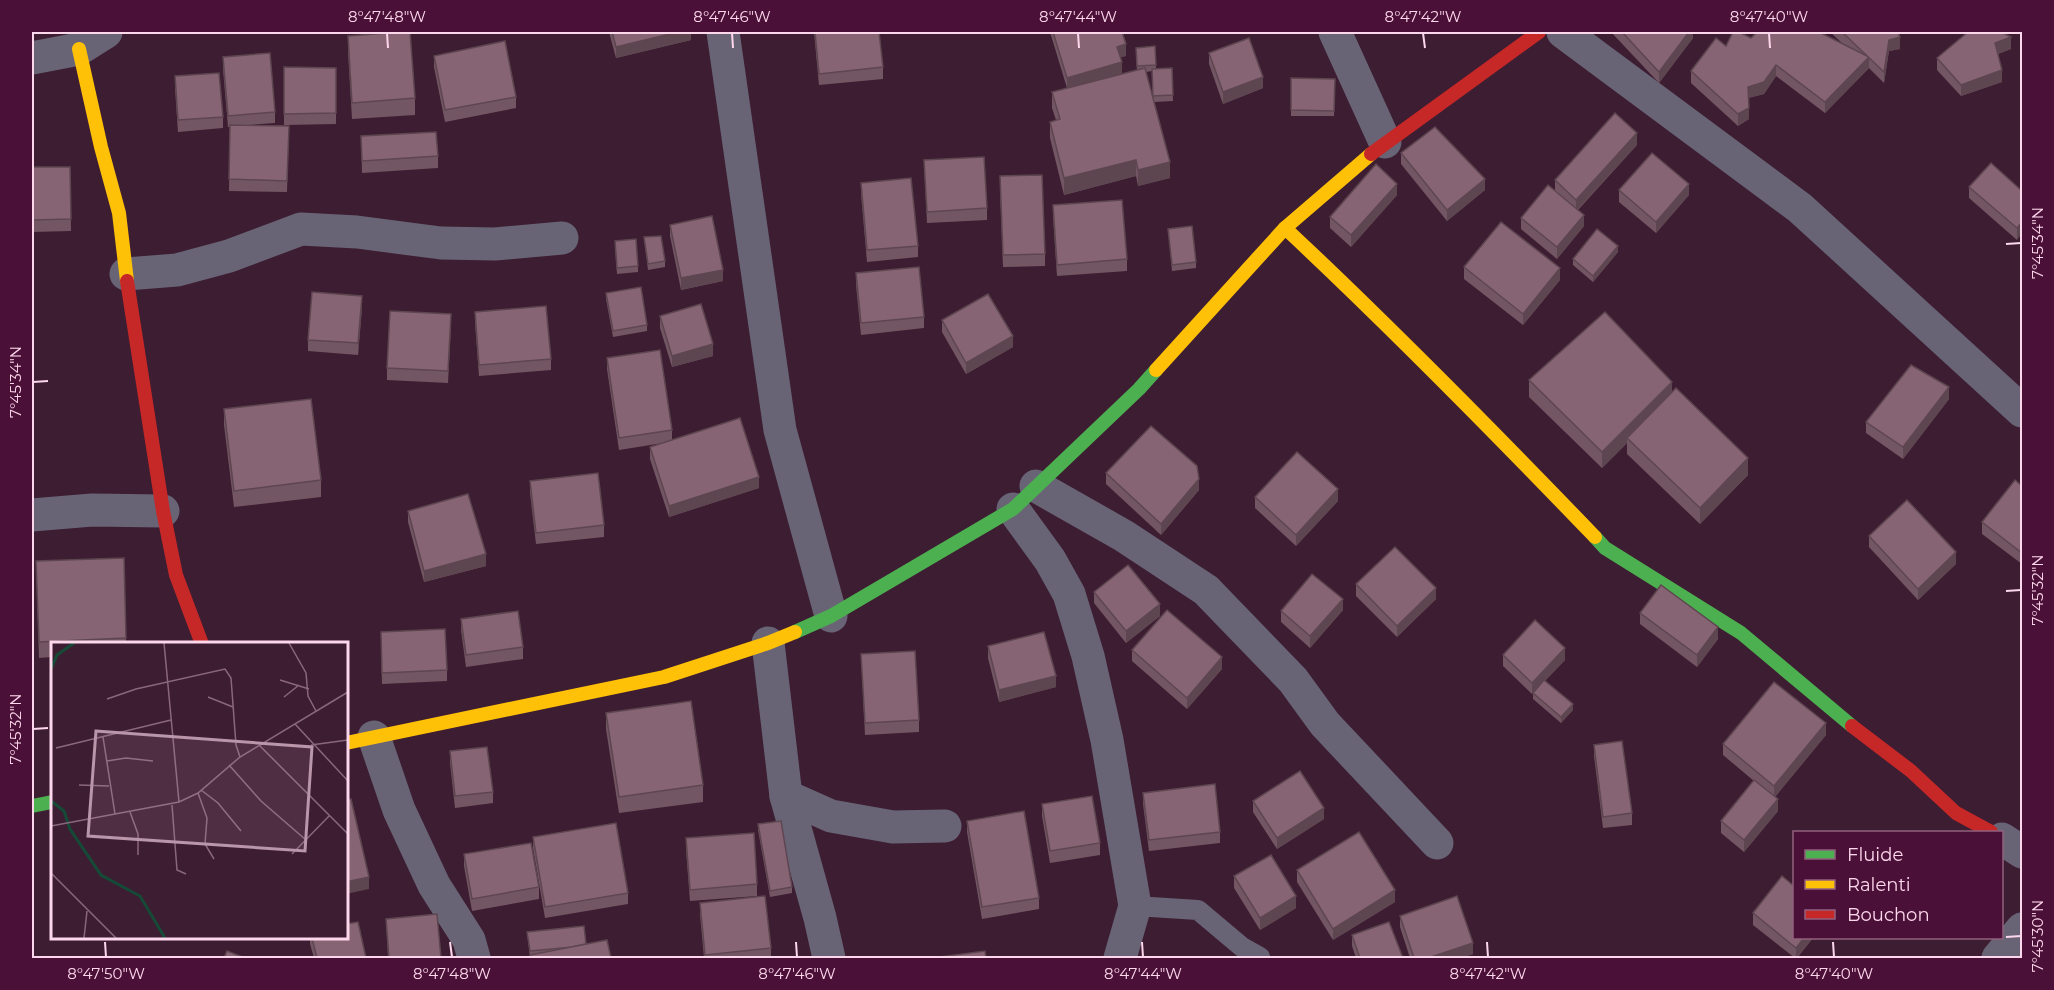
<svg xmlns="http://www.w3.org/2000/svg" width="2054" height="990" viewBox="0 0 2054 990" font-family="Montserrat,sans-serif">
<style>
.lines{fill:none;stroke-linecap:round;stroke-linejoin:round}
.lane{stroke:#686476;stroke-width:20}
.street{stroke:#686476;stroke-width:33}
.fast{stroke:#4caf50;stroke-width:14}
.slow{stroke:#ffc107;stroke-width:14}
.jam{stroke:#c62828;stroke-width:14}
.wall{fill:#735663;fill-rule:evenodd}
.shaded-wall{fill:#5e4650}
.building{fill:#866473;stroke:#5e4650;stroke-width:1.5}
.ticks{fill:none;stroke:#fdd7ec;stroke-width:2}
.inset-river{fill:none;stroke:#154a37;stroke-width:3}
.inset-road{fill:none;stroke:#8a677c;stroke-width:1.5}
.view{fill:#ba96ab;fill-opacity:0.15;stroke:#ba96ab;stroke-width:3}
.inset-edge{fill:none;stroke:#fdd7ec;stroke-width:3}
.neatline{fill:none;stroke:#fdd7ec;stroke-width:2}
.ticks-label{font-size:15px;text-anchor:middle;fill:#fdd7ec}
</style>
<rect width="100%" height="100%" fill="#3d1d32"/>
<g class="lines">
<path class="lane" d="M1135 906 1198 910 1242 947 1260 957"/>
<g class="street">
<path d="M723 32 780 430 831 616"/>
<path d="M1335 32 1385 142"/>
<path d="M1563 32 1800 208 2022 411"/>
<path d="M32 58 79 49 106 32"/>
<path d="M126 274 177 270 229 256 301 229 357 232 441 243 495 244 562 238"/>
<path d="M1036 486 1124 536 1206 590 1293 680 1325 724 1437 843"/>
<path d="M1013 509 1050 560 1069 594 1088 656 1107 740 1135 906 1120 958"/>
<path d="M32 515 92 510 163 511"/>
<path d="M768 643 786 796 820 918 829 958"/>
<path d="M374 737 399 810 434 885 469 940 474 958"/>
<path d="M786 796 831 816 893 827 945 826"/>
<path d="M2002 839 2022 852"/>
<path d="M1998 958 2022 929"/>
</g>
<g class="fast">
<path d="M1595 537 1605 548 1741 633 1852 726"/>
<path d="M795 632 831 616 1013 509 1139 389 1156 370"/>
<path d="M32 806 52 802"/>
</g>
<g class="slow">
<path d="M79 49 101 147 119 213 127 281"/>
<path d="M1285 228C1392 328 1494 432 1595 537"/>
<path d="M1156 370 1285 228 1371 154"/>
<path d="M346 743 664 677 768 643 795 632"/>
</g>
<g class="jam">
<path d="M1371 154 1539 32"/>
<path d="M127 281 163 511 176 575 202 644"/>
<path d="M1852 726 1911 771 1956 813 1991 832"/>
</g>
</g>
<g class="wall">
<path d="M386 32H410L415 98V115L352 119 348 52V36L386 33Z"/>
<path d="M609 32H691V40L616 58Z"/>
<path d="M814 32H879L883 67V79L819 85Z"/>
<path d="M1050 32H1122L1126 56 1120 57 1122 73 1107 78 1137 70 1136 54 1155 46 1156 69 1172 68 1173 101 1154 102 1170 178 1138 186 1136 176 1064 195 1050 138V122L1056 120 1052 108V92L1067 88ZM1152 71 1153 98 1146 72Z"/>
<path d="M1611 32H1693V38L1659 83Z"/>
<path d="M1830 32H1898L1900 49 1889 51 1884 83 1869 68 1825 113 1776 76 1764 94 1748 98 1749 119 1738 126 1691 83V71L1726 46 1751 38 1843 44Z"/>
<path d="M2011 49 1998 54 2002 82 1961 96 1937 70V58Z"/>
<path d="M1209 53 1263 88 1223 104 1209 64Z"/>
<path d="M434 56 516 97V108L445 122 434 67Z"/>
<path d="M223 57 275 112V123L249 125 289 126 287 192 229 191 230 127H228L223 69Z"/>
<path d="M284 67 336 68V124L284 125Z"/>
<path d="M175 76 223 117V128L178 132 175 88Z"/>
<path d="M1291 78 1335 79 1334 116H1291Z"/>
<path d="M361 136 438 156V168L362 173Z"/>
<path d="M1637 145 1578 210 1584 226 1557 259 1521 229V218L1555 191V180Z"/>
<path d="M1401 153 1485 190 1447 221 1401 164Z"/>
<path d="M924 160 987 208V220L927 223Z"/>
<path d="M32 167H70L71 231 32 232Z"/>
<path d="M861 183 918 246V257L867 262 861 194Z"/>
<path d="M1969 187 2022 191 2017 240 1969 198Z"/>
<path d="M1000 188 1045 254V266L1003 267Z"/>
<path d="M1619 190 1689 195 1656 233 1619 202Z"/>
<path d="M1397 195 1351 247 1330 228V217Z"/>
<path d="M1053 205 1127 259V271L1057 276 1053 217Z"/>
<path d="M670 225 723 281 681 290 670 236Z"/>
<path d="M1168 229 1196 262V268L1172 271Z"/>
<path d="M644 237 665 261V267L648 270Z"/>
<path d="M615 247 638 266V272L617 274Z"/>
<path d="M1618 252 1593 282 1573 265V259Z"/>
<path d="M1464 267 1560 280 1523 325 1464 279Z"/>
<path d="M856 273 924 317V328L861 335 856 285Z"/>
<path d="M606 293 647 325V331L613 337 606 299Z"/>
<path d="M362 308 358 355 308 351V340Z"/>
<path d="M475 312 551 359V370L479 376 475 323Z"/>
<path d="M660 316 713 356 672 367 660 328Z"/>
<path d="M942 320 1013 347 966 374 942 332Z"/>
<path d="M451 325 448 383 387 380V368Z"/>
<path d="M607 358 672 430V440L759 488 669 517 650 459V447L663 443 619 450 607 369Z"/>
<path d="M1529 380 1748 475 1700 524 1627 454V443L1602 468 1529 397Z"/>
<path d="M1949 399 1903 459 1866 433V422Z"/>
<path d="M224 409 321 480V497L234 507 224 425Z"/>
<path d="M1106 473 1199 490 1161 535 1106 484Z"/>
<path d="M530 481 604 525V537L536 544 530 493Z"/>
<path d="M2022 486V564L1982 534V522Z"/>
<path d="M1255 497 1338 501 1296 546 1255 508Z"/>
<path d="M408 511 486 566 424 582 408 522Z"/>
<path d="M1869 536 1956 564 1918 600 1869 547Z"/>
<path d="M124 558 126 644H52V657L39 658 36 561Z"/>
<path d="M1356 584 1436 599 1397 637 1356 596Z"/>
<path d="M1094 592 1160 616 1126 643 1094 603Z"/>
<path d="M1343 610 1310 648 1281 622V611Z"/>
<path d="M1640 613 1718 639 1697 667 1640 624Z"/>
<path d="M461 619 523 647V659L466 667 461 630Z"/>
<path d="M381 644 447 670V681L382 684Z"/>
<path d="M988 646 1056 687 999 702 988 658Z"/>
<path d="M1132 650 1222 669 1187 709 1132 661Z"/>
<path d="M861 654 919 720V732L865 735Z"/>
<path d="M1503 655 1565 660 1545 681 1573 710 1561 723 1533 699V693L1532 694 1503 666Z"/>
<path d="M606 713 703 785V802L619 813 606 729Z"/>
<path d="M1826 735 1775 797 1778 811 1744 852 1721 833V821L1754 781 1723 755V744Z"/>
<path d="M1594 745 1632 813V825L1603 828 1594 756Z"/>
<path d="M450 751 493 792V803L455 808 450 763Z"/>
<path d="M1143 793 1220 832V843L1149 851 1143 804Z"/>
<path d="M1253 801 1324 819 1277 849 1253 812Z"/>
<path d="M1042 804 1100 843V855L1050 863 1042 816Z"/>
<path d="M967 821 1039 898V909L982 919 967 832Z"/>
<path d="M758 824 792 887V893L770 897 758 830Z"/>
<path d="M533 837 628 893V904L545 918 533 848Z"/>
<path d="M686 838 757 884V896L690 901 686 850Z"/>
<path d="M464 854 539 887V899L472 911 464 866Z"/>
<path d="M1297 870 1395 902 1333 940 1297 882Z"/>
<path d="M1234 876 1296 908 1260 930 1234 888Z"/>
<path d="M700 903 771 948V958H704L700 915Z"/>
<path d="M1753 913 1813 938 1797 958H1795L1753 925Z"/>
<path d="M1400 916 1473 954 1461 958H1410L1400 927Z"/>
<path d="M386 919 441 958H388Z"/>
<path d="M527 932 586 944 611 958H530Z"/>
<path d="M1352 935 1403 958H1356L1352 946Z"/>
<path d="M310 938H346L366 958H314L310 944Z"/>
</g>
<g class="shaded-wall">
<path d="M678 32H691V40L616 58V47Z"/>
<path d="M1689 32H1693V38L1659 83V72Z"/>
<path d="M1900 37V49L1889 51 1884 83V72L1889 40Z"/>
<path d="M2011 37V49L1995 55V43Z"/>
<path d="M1126 44V56L1117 58V47Z"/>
<path d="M1869 57V68L1825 113V102Z"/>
<path d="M1122 62V73L1067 90V78Z"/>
<path d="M1776 65V76L1764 94 1748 98V87Z"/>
<path d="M2002 70V82L1961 96V85Z"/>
<path d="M1263 77V88L1223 104V92Z"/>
<path d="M1749 108V119L1738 126V114Z"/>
<path d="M1637 133V145L1576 211V200Z"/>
<path d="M1136 160V176L1064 195V178Z"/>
<path d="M1170 162V178L1138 186V170Z"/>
<path d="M1485 179V190L1447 221V210Z"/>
<path d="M1397 184V195L1351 247V235Z"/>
<path d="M1689 184V195L1656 233V222Z"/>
<path d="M1584 215V226L1557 259V247Z"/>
<path d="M2022 222V233L2017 240V228Z"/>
<path d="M1618 246V252L1593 282V276Z"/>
<path d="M1560 268V280L1523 325V314Z"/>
<path d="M723 270V281L681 290V278Z"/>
<path d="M362 296V308L358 355V343Z"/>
<path d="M1013 336V347L966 374V363Z"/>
<path d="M713 344V356L672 367V356Z"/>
<path d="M1672 382V398L1627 438V443L1602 468V452Z"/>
<path d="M1949 387V399L1903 459V447Z"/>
<path d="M1748 458V475L1700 524V508Z"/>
<path d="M759 477V488L669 517V506Z"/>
<path d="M1199 479V490L1161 535V524Z"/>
<path d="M1338 489V501L1296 546V535Z"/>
<path d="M1956 552V564L1918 600V589Z"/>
<path d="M486 554V566L424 582V571Z"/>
<path d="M1436 588V599L1397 637V626Z"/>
<path d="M1343 599V610L1310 648V636Z"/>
<path d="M1160 604V616L1126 643V631Z"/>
<path d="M1718 627V639L1697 667V655Z"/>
<path d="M1565 648V660L1532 694V683Z"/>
<path d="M1222 657V669L1187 709V698Z"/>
<path d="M1056 676V687L999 702V690Z"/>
<path d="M1573 704V710L1561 723V717Z"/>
<path d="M1826 723V735L1774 798V786Z"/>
<path d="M1778 799V811L1744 852V840Z"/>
<path d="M1324 808V819L1277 849V838Z"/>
<path d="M369 877V889L346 894V882Z"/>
<path d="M1395 890V902L1333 940V929Z"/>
<path d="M1296 896V908L1260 930V918Z"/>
<path d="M1804 938H1813L1796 958V948Z"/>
<path d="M1473 943V954L1461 958H1428Z"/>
</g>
<g class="building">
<path d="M387 32H410L415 98 352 103 348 36 387 33Z"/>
<path d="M612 32H678L616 47Z"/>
<path d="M815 32H879L883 67 819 74Z"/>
<path d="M1053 32H1122L1126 44 1117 47 1122 62 1067 78Z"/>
<path d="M1622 32H1689L1659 72Z"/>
<path d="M1733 32H1739L1751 38 1757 32H1819L1869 57 1825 102 1776 65 1764 82 1748 87 1749 108 1738 114 1691 71 1716 38 1726 46Z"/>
<path d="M1842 32H1898L1900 37 1889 40 1884 72Z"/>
<path d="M1968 32H2001L2011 37 1995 43 2002 70 1961 85 1937 58Z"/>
<path d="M1249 38 1263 77 1223 92 1209 53Z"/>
<path d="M505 41 516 97 445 110 434 56Z"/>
<path d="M1155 46 1156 65 1137 66 1136 48Z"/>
<path d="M270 53 275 112 228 116 223 57Z"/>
<path d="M284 67 336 68V113L284 114Z"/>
<path d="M1145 68 1170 162 1138 170 1136 160 1064 178 1050 122 1060 119 1052 92Z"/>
<path d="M1172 68 1173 95 1153 96 1152 69Z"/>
<path d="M219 73 223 117 178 120 175 76Z"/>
<path d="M1291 78 1335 79 1334 111 1291 110Z"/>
<path d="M1615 113 1637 133 1576 200 1555 180Z"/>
<path d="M230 125 289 126 287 181 229 179Z"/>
<path d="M1435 127 1485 179 1447 210 1401 153Z"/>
<path d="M436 132 438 156 362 161 361 136Z"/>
<path d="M1652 153 1689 184 1656 222 1619 190Z"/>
<path d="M984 157 987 208 927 212 924 160Z"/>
<path d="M1991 163 2022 191V222L2017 228 1969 187Z"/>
<path d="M1376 164 1397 184 1351 235 1330 217Z"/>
<path d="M32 167H70L71 219 32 220Z"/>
<path d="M1042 175 1045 254 1003 255 1000 176Z"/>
<path d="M911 178 918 246 867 250 861 183Z"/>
<path d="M1548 185 1584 215 1557 247 1521 218Z"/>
<path d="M1122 200 1127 259 1057 265 1053 205Z"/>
<path d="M712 216 723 270 681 278 670 225Z"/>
<path d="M1501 222 1560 268 1523 314 1464 267Z"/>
<path d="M1192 226 1196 262 1172 265 1168 229Z"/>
<path d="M1597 229 1618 246 1593 276 1573 259Z"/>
<path d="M661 236 665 261 648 264 644 237Z"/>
<path d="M636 239 638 266 617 268 615 241Z"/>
<path d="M919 267 924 317 861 323 856 273Z"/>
<path d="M641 287 647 325 613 331 606 293Z"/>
<path d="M312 292 362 296 358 343 308 340Z"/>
<path d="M988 294 1013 336 966 363 942 320Z"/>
<path d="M701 304 713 344 672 356 660 316Z"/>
<path d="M546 306 551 359 479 365 475 312Z"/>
<path d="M390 311 451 314 448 371 387 368Z"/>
<path d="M1605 312 1672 382 1602 452 1529 380Z"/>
<path d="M660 350 672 430 619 438 607 358Z"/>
<path d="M1911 365 1949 387 1903 447 1866 422Z"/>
<path d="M1676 388 1748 458 1700 508 1627 438Z"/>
<path d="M311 399 321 480 234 491 224 409Z"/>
<path d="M740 418 759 477 669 506 650 447Z"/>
<path d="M1151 426 1197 466 1199 479 1161 524 1106 473Z"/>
<path d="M1297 452 1338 489 1296 535 1255 497Z"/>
<path d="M598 473 604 525 536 533 530 481Z"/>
<path d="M2015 480 2022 486V553L1982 522Z"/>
<path d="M468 494 486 554 424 571 408 511Z"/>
<path d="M1907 500 1956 552 1918 589 1869 536Z"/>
<path d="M1395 547 1436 588 1397 626 1356 584Z"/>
<path d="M124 558 126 638 39 642 36 561Z"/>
<path d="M1128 565 1160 604 1126 631 1094 592Z"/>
<path d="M1312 574 1343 599 1310 636 1281 611Z"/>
<path d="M1661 585 1718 627 1697 655 1640 613Z"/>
<path d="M1167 610 1222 657 1187 698 1132 650Z"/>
<path d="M518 611 523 647 466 655 461 619Z"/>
<path d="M1535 620 1565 648 1532 683 1503 655Z"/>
<path d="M445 629 447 670 382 673 381 632Z"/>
<path d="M1044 632 1056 676 999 690 988 646Z"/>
<path d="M915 651 919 720 865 723 861 654Z"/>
<path d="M1544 680 1573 704 1561 717 1533 693Z"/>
<path d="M1774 682 1826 723 1774 786 1723 744Z"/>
<path d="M691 701 703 785 619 797 606 713Z"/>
<path d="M1622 741 1632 813 1603 817 1594 745Z"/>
<path d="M487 747 493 792 455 796 450 751Z"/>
<path d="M1300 771 1324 808 1277 838 1253 801Z"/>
<path d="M1754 780 1778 799 1744 840 1721 821Z"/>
<path d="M1215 784 1220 832 1149 840 1143 793Z"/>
<path d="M1092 796 1100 843 1050 851 1042 804Z"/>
<path d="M351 799 369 877 346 882V800Z"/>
<path d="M1024 811 1039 898 982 907 967 821Z"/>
<path d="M781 821 792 887 770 891 758 824Z"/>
<path d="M616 823 628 893 545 907 533 837Z"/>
<path d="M1359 832 1395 890 1333 929 1297 870Z"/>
<path d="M754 833 757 884 690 890 686 838Z"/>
<path d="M531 843 539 887 472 899 464 854Z"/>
<path d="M1271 855 1296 896 1260 918 1234 876Z"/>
<path d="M1782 876 1794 886V938H1804L1796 948 1753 913Z"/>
<path d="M765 896 771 948 705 955 700 903Z"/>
<path d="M1457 896 1473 943 1428 958H1414L1400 916Z"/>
<path d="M437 914 441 958H389L386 919Z"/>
<path d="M358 922 366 958H317L312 938H346V924Z"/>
<path d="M1389 922 1403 958H1360L1352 935Z"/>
<path d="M584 926 586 944 573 947 530 951 527 932Z"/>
<path d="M607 940 611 958H530V955Z"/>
<path d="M227 951 245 958H224Z"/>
<path d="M985 951 986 958H932Z"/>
</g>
<path class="ticks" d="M387 33 388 48M732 33 733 48M1078 33 1079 48M1423 33 1425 48M1769 33 1770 48M2006 244 2021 243M33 382 48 381M2006 591 2021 590M33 729 48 728M2006 937 2021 936M105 942 106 957M450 942 452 957M796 942 797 957M1142 942 1143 957M1487 942 1488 957M1833 942 1834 957"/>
<g transform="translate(51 642)">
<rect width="297" height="297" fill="#3d1d32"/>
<path class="inset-river" d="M0 27 6 13 23 1M0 159 13 169 19 187 50 233 89 254 114 296"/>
<path class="inset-road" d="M113 1 128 160M238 1 255 31 257 54 265 69M229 38 258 47M157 55 182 65M233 55 248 43M56 57 85 47 174 27 180 36 185 103 189 115M244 82 297 139M52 95 64 172M208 103 297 192M260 103 297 98M5 106 120 78M56 119 75 116 102 119M178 123 210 159 255 198M28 143 58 144M150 148 167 161 190 189M147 151 156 176 154 202 163 217M121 163 126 228 135 232M79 170 87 192V213M0 184 128 160 147 151 189 115 297 50M241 212 279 173M0 231 65 296M33 296 36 269"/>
<path class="view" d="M45 89 261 105 254 209 37 194Z"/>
<rect width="297" height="297" class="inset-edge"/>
</g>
<rect width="2054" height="990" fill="none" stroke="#4a1037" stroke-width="66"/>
<rect x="1793" y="831" width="210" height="108" fill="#4a1037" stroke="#92607f" stroke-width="1.5"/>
<rect x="1805" y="850" width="30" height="9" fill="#4caf50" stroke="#92607f" stroke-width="1.5"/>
<text x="1847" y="861" font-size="18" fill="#fdd7ec">Fluide</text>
<rect x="1805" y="880" width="30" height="9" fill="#ffc107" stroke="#92607f" stroke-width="1.5"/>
<text x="1847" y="891" font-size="18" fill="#fdd7ec">Ralenti</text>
<rect x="1805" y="910" width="30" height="9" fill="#c62828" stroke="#92607f" stroke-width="1.5"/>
<text x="1847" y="921" font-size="18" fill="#fdd7ec">Bouchon</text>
<rect x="33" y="33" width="1988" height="924" class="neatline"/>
<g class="ticks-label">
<text x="387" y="22">8°47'48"W</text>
<text x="732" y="22">8°47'46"W</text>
<text x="1078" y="22">8°47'44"W</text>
<text x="1423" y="22">8°47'42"W</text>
<text x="1769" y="22">8°47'40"W</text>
<text transform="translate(2038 243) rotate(-90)" y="5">7°45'34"N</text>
<text transform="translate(16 382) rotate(-90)" y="5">7°45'34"N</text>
<text transform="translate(2038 590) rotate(-90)" y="5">7°45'32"N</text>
<text transform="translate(16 729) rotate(-90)" y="5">7°45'32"N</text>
<text transform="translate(2038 936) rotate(-90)" y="5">7°45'30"N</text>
<text x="106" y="979">8°47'50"W</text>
<text x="452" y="979">8°47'48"W</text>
<text x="797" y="979">8°47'46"W</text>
<text x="1143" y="979">8°47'44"W</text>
<text x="1488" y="979">8°47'42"W</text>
<text x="1834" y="979">8°47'40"W</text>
</g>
</svg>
